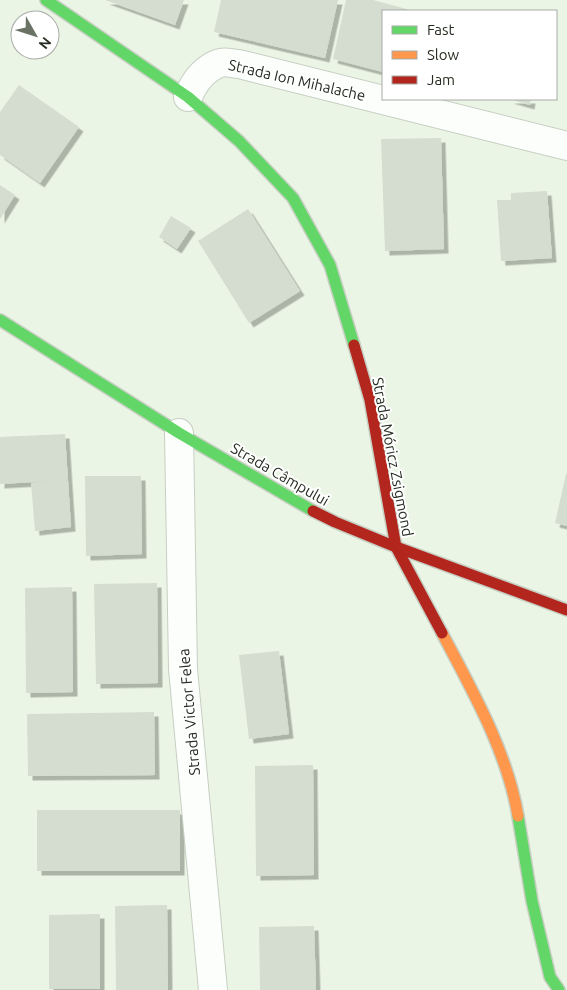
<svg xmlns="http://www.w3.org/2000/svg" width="567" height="990" viewBox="0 0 567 990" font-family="Ubuntu,sans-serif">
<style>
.building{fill:#d5ddd1;filter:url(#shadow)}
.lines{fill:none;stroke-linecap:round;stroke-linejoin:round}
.street-casing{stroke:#c7cfc3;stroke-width:30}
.fast-casing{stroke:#c7cfc3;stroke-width:14}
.slow-casing{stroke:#c7cfc3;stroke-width:14}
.jam-casing{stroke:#c7cfc3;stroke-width:14}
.street{stroke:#fcfefb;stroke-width:28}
.fast{stroke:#63d668;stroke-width:11}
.slow{stroke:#ff974d;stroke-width:11}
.jam{stroke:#b3261e;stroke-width:11}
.labels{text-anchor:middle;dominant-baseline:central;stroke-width:4;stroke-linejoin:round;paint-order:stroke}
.street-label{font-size:15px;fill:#252c21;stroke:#fff}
</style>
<defs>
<filter id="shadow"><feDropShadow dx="4.5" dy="4.5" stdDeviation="0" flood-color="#0004"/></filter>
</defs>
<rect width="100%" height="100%" fill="#ebf5e5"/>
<g class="building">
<path d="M105 0H184L175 25Z"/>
<path d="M221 0H338L325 58 214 32Z"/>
<path d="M346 0H373L414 11H383V72L333 59Z"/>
<path d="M19 85 79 127 40 183 0 155V112Z"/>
<path d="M509 99H531L530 105Z"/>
<path d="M441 138 444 249 385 251 381 139Z"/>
<path d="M0 185 15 195 0 219Z"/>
<path d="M547 191 552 258 501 261 497 200H511V193Z"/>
<path d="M248 209 300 291 249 323 198 241Z"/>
<path d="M171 216 191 228 177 249 159 237Z"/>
<path d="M65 434 71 527 35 531 31 483 51 481 0 484V437Z"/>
<path d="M566 474H567V526L555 523Z"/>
<path d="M85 476H141L142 554 86 556Z"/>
<path d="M157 583 158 683 96 684 94 584Z"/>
<path d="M72 587 73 692 26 693 25 588Z"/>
<path d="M279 651 289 734 249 739 239 655Z"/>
<path d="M154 712 155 775 28 776 27 714Z"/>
<path d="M313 765 314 875 256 876 255 766Z"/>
<rect x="37" y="810" width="143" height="61"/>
<path d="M167 905 168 990H116L115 906Z"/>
<path d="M100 914V989H49V915Z"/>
<path d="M314 926 316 990H260L259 927Z"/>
</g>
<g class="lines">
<g class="street-casing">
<g id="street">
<path d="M188 97C194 82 203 69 220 63 225 61 234 64 239 64L567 146"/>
<path d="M179 433 183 669 213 990"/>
</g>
</g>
<g class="fast-casing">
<g id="fast">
<path d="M46 0 188 97 239 141 293 198 330 265 354 345"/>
<path d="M0 320 179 433 313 511"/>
<path d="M518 816 532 901 550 977 559 990"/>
</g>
</g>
<g class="slow-casing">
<path id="slow" d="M442 633C472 690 507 751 518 816"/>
</g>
<g class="jam-casing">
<g id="jam">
<path d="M354 345 370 400 396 547 442 633"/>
<path d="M313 511 335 522 396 547 567 610"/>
</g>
</g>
<use href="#street" class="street"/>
<use href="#fast" class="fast"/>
<use href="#slow" class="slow"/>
<use href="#jam" class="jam"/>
</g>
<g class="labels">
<g class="street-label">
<text transform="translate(297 80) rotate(13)">Strada Ion Mihalache</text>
<text transform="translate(393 457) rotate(79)">Strada Móricz Zsigmond</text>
<text transform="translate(280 474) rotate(30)">Strada Câmpului</text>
<text transform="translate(189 712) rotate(-95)">Strada Victor Felea</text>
</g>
</g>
<rect x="382" y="10" width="175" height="90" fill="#ffffff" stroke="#a8aba6"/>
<rect x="392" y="26" width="25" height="8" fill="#63d668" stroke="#a8aba6"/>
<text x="427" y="35" font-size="15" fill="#252c21">Fast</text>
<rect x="392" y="51" width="25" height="8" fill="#ff974d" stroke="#a8aba6"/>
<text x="427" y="60" font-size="15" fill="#252c21">Slow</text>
<rect x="392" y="76" width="25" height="8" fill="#b3261e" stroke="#a8aba6"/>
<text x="427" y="85" font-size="15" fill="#252c21">Jam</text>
<g transform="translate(35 35) rotate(129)"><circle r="24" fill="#ffffff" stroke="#a8aba6"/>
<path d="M0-4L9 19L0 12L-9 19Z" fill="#6a7266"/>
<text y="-8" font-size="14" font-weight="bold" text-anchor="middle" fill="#252c21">N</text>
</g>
</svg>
